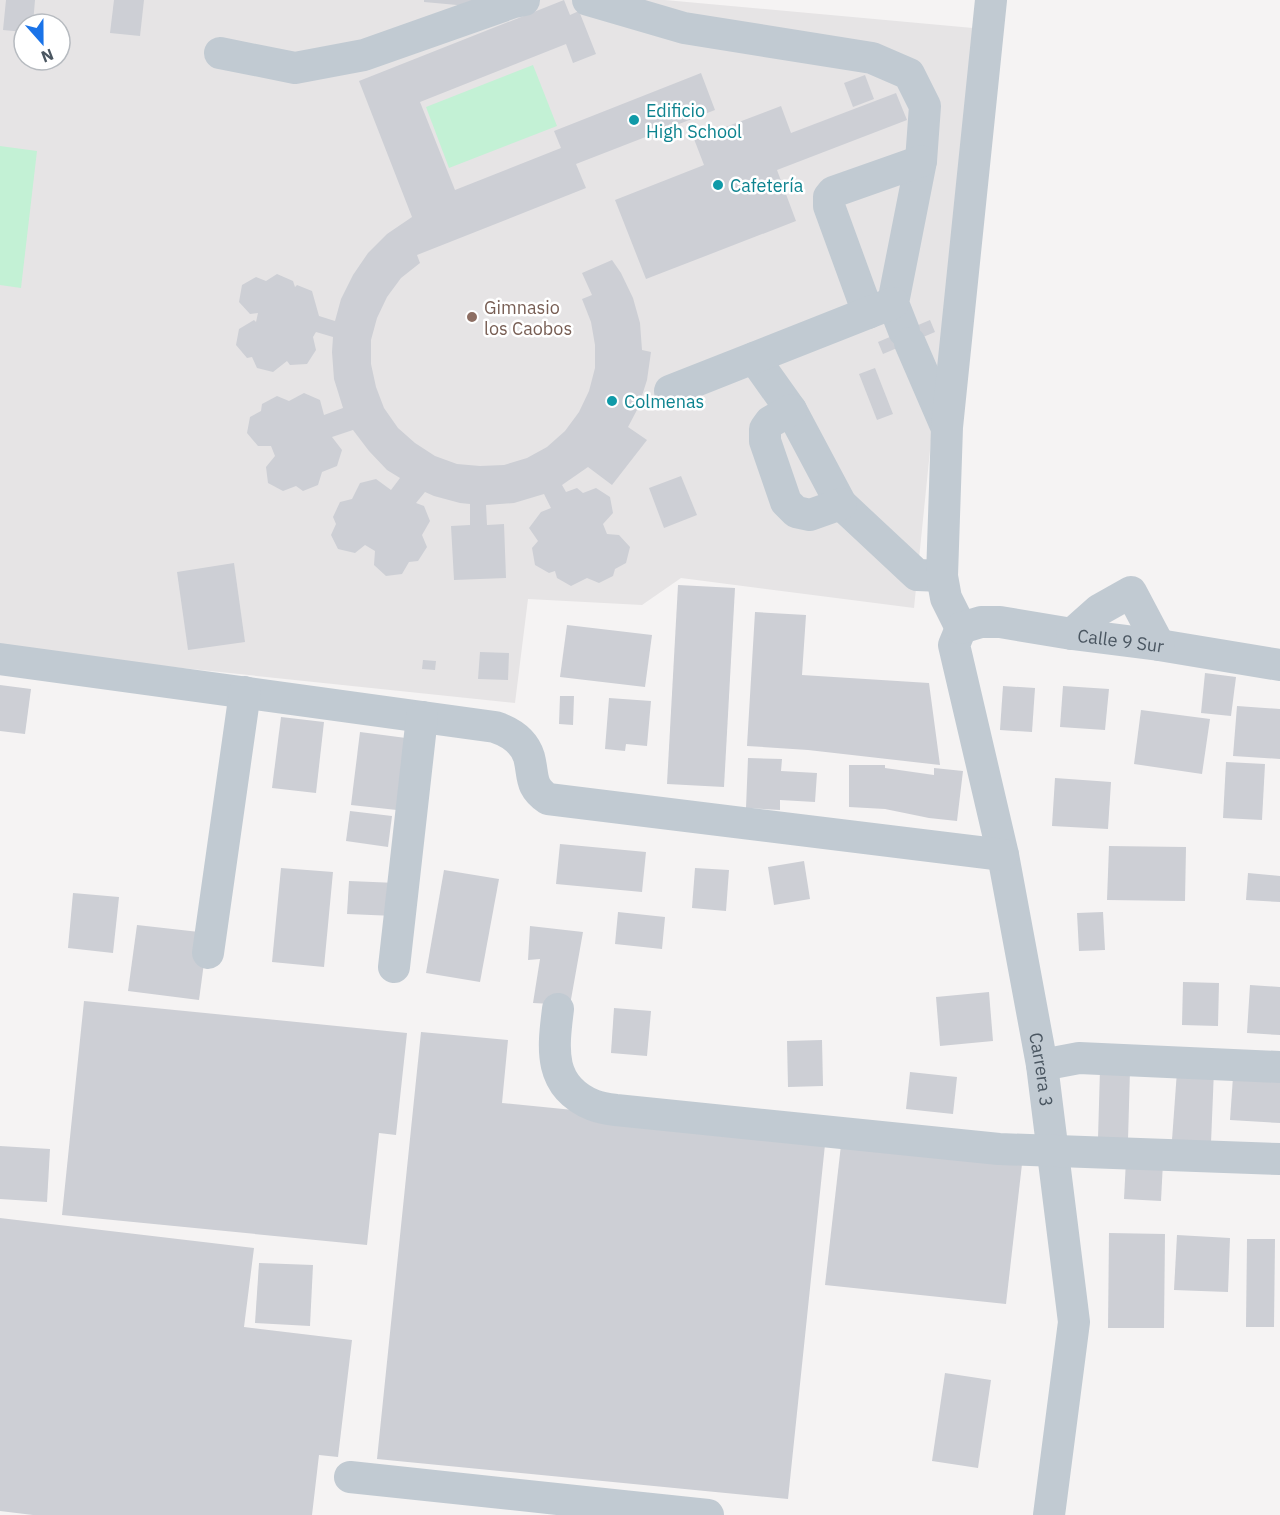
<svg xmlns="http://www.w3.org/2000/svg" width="1280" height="1515" viewBox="0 0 1280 1515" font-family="'IBM Plex Sans',sans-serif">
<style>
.education{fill:#e6e4e5;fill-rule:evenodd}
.green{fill:#c3f1d5}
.building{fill:#cdcfd5}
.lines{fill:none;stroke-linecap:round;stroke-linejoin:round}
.minor{stroke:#c1cad2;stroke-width:32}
.culture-dot{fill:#0f9aa8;stroke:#fff;stroke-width:2}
.education-dot{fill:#8d6e63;stroke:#fff;stroke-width:2}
.labels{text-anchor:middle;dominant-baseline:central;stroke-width:5;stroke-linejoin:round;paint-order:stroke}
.culture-label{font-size:18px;fill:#0d838f;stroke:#fff;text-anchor:start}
.education-label{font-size:18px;fill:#785e54;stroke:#fff;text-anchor:start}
.street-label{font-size:18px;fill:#4a5661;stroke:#fff}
</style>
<rect width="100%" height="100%" fill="#f5f3f3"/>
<path class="education" d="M0 0H665L973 28 914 608 681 578 642 605 528 599 515 703 0 649ZM24 24H60V60H24Z"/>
<g class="green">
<path d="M533 65 557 126 449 168 426 107Z"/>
<path d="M0 146 37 151 21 288 0 285Z"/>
</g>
<g class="building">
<path d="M6 0H35L33 24H24V32L3 30Z"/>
<path d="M114 0H144L140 36 110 33Z"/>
<path d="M424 0H491L490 8 424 2Z"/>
<path d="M564 0 570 15 579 11 596 54 573 63 566 44 420 102 455 190 561 148 554 131 701 73 715 110 576 164 586 188 417 255 420 263 401 278 387 297 377 318 371 340V364L376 387 384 408 398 428 415 443 435 456 457 464 480 466 504 465 527 458 547 447 565 431 579 412 589 391 595 368V345L591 322 582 299 592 295 582 273 612 260 621 273 633 298 640 323 642 350 651 352 647 380 638 408 628 427 647 440 612 485 588 467 562 485 566 492 577 488 583 493 596 488 610 497 613 513 603 524 607 534 619 535 630 547 626 563 615 569 613 576 599 583 587 578 571 586 557 578 555 571 549 573 535 565 532 548 538 541 529 528 541 512 551 508 544 494 514 503 486 505 487 525 504 524 506 578 454 580 451 526 470 525V504L460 503 434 496 425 492 416 503 424 506 430 521 422 535 427 547 418 561 409 562 402 574 386 576 374 565 375 551 365 545 355 553 338 549 331 535 336 524 333 517 340 502 352 499 360 483 376 479 391 490 400 478 387 470 369 451 353 430 332 437 342 450 337 466 322 472 318 485 303 491 296 486 283 491 268 483 266 467 275 456 271 446H258L247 433 250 417 261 411 262 404 277 396 289 401 304 393 320 400 324 415 343 408 334 379 332 352 333 337 316 332 313 337 316 350 307 364 290 365 287 361 273 372 257 368 252 357 247 358 236 345 239 329 254 320 256 322 258 313 250 314 239 302 242 285 256 277 266 281 277 274 293 281 295 287 297 285 312 291 319 316 335 321 341 299 353 275 368 253 387 234 412 217 359 81Z"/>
<path d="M865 75 874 99 853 107 844 83Z"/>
<path d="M896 93 907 120 777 170 796 221 646 279 615 200 704 165 694 139 781 106 791 133Z"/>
<path d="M930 320 935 332 883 354 878 342Z"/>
<path d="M875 368 893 414 877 420 859 374Z"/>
<path d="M681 476 697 515 664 528 649 488Z"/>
<path d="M234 563 245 642 188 650 177 572Z"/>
<path d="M678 585 735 588 724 787 667 784Z"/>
<path d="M755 612 806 615 802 675 929 683 940 765 808 750 747 746Z"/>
<path d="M567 625 652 635 645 687 560 677Z"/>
<path d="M480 652 509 653 508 680 478 679Z"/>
<path d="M423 660 436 661 435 670 422 669Z"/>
<path d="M1205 673 1236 677 1231 716 1201 713Z"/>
<path d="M0 685 31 689 25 734 0 731Z"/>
<path d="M1003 686 1035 688 1032 732 1000 730Z"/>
<path d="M1063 686 1109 689 1105 730 1060 727Z"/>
<path d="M560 696H574L573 725 559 724Z"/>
<path d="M609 698 651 701 647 746 626 744 625 751 605 749Z"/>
<path d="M1237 706 1280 709V759L1233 756Z"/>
<path d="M1141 710 1210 719 1202 774 1134 764Z"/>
<path d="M281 717 324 722 316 793 272 788Z"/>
<path d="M360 732 406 738 397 810 351 805Z"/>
<path d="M748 758 782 759 781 771 817 773 815 802 780 800V810L746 808Z"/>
<path d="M1226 762 1265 764 1262 820 1223 818Z"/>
<path d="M849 765H885V768L934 775V768L963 771 957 821 929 818 885 809 849 807Z"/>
<path d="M1055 778 1111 782 1108 829 1052 826Z"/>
<path d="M350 811 392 816 388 847 346 841Z"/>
<path d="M560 844 646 852 642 892 556 884Z"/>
<path d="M1109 846 1186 847 1185 901 1107 900Z"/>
<path d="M804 861 810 899 774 905 768 867Z"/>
<path d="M281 868 333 872 324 967 272 962Z"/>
<path d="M695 868 729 870 726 911 692 908Z"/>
<path d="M444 870 499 879 480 982 426 973Z"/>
<path d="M1248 873 1280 876V902L1246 900Z"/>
<path d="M349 881 397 883 395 916 347 914Z"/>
<path d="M73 893 119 897 113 953 68 948Z"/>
<path d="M618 912 665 917 662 949 615 944Z"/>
<path d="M1103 912 1105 950 1079 951 1077 913Z"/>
<path d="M137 925 208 933 199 1000 128 991Z"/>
<path d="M530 926 583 932 570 1005 533 1003 540 959 528 960Z"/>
<path d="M1183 982 1219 983 1218 1026 1182 1025Z"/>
<path d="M1250 985 1280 987V1035L1247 1033Z"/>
<path d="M989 992 993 1041 940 1046 936 997Z"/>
<path d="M84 1001 407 1033 396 1135 379 1133 367 1245 62 1215Z"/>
<path d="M614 1008 651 1011 647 1056 611 1053Z"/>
<path d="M421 1032 508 1040 502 1103 826 1135 788 1499 377 1459Z"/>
<path d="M822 1040 823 1086 788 1087 787 1041Z"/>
<path d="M1100 1069 1130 1070 1128 1140 1098 1139Z"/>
<path d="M1214 1070 1211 1143 1172 1140 1177 1071Z"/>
<path d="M910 1072 957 1077 953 1114 906 1109Z"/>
<path d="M1233 1077 1280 1081V1123L1230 1120Z"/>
<path d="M841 1145 1022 1164 1006 1304 825 1285Z"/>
<path d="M0 1146 50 1149 47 1202 0 1199Z"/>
<path d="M1126 1160 1163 1162 1161 1201 1124 1199Z"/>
<path d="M0 1218 254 1248 244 1327 352 1340 338 1457 319 1455 312 1515H33L0 1511Z"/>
<path d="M1109 1233 1165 1234 1164 1328H1108Z"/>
<path d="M1177 1235 1230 1238 1228 1292 1174 1290Z"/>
<path d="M1247 1239H1275L1274 1327H1246Z"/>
<path d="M259 1263 313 1265 310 1326 255 1323Z"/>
<path d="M945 1373 991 1380 978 1468 932 1461Z"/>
</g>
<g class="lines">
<g class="minor">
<path d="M588 0 684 28 872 58 909 74 925 106 921 161 893 303 904 331"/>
<path d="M220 53 295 68 364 55 514 2 524 0"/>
<path d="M868 313 829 206V197L833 192 921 161"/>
<path d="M910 343 945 424"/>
<path d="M754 358 791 410 841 504 917 575 942 576"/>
<path d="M670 391 893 303"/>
<path d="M791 410 770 422 765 429V441L786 502 796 512 810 515 841 504"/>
<path id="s1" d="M961 628 954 645 1003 855 1042 1065 1074 1322 1049 1515"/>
<path d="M961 628 946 598 942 576 947 427 991 0"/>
<path id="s2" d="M961 628 981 622H1000L1072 634 1159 645 1280 665"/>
<path d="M1072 634 1099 610 1131 592 1159 645"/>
<path d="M0 659 495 727C510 732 524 741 529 757 534 776 529 786 548 799L1003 855"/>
<path d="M208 953 245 692"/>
<path d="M394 967 422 717"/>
<path d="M558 1009C553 1049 548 1086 593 1105 600 1108 608 1109 616 1110L999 1149 1280 1159"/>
<path d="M1042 1065 1079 1058 1280 1067"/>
<path d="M350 1477 708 1515"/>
</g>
</g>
<g class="culture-dot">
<circle cx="634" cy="120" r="6"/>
<circle cx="718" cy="185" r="6"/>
<circle cx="612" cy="401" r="6"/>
</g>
<circle class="education-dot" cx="472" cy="317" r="6"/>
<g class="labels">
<g class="culture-label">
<text x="646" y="110">Edificio<tspan x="646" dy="21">High School</tspan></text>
<text x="730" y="185">Cafetería</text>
<text x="624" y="401">Colmenas</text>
</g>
<g class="education-label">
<text x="484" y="307">Gimnasio<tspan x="484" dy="21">los Caobos</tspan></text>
</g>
<g class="street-label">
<text stroke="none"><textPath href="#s2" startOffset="162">Calle 9 Sur</textPath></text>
<text stroke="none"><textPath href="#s1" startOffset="452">Carrera 3</textPath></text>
</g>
</g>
<g transform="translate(42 42) rotate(159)"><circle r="28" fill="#ffffff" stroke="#b7bbc0" stroke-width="1.5"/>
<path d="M0-4.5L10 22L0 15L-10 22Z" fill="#1a73e8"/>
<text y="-9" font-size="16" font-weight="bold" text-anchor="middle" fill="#4a5661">N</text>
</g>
</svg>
